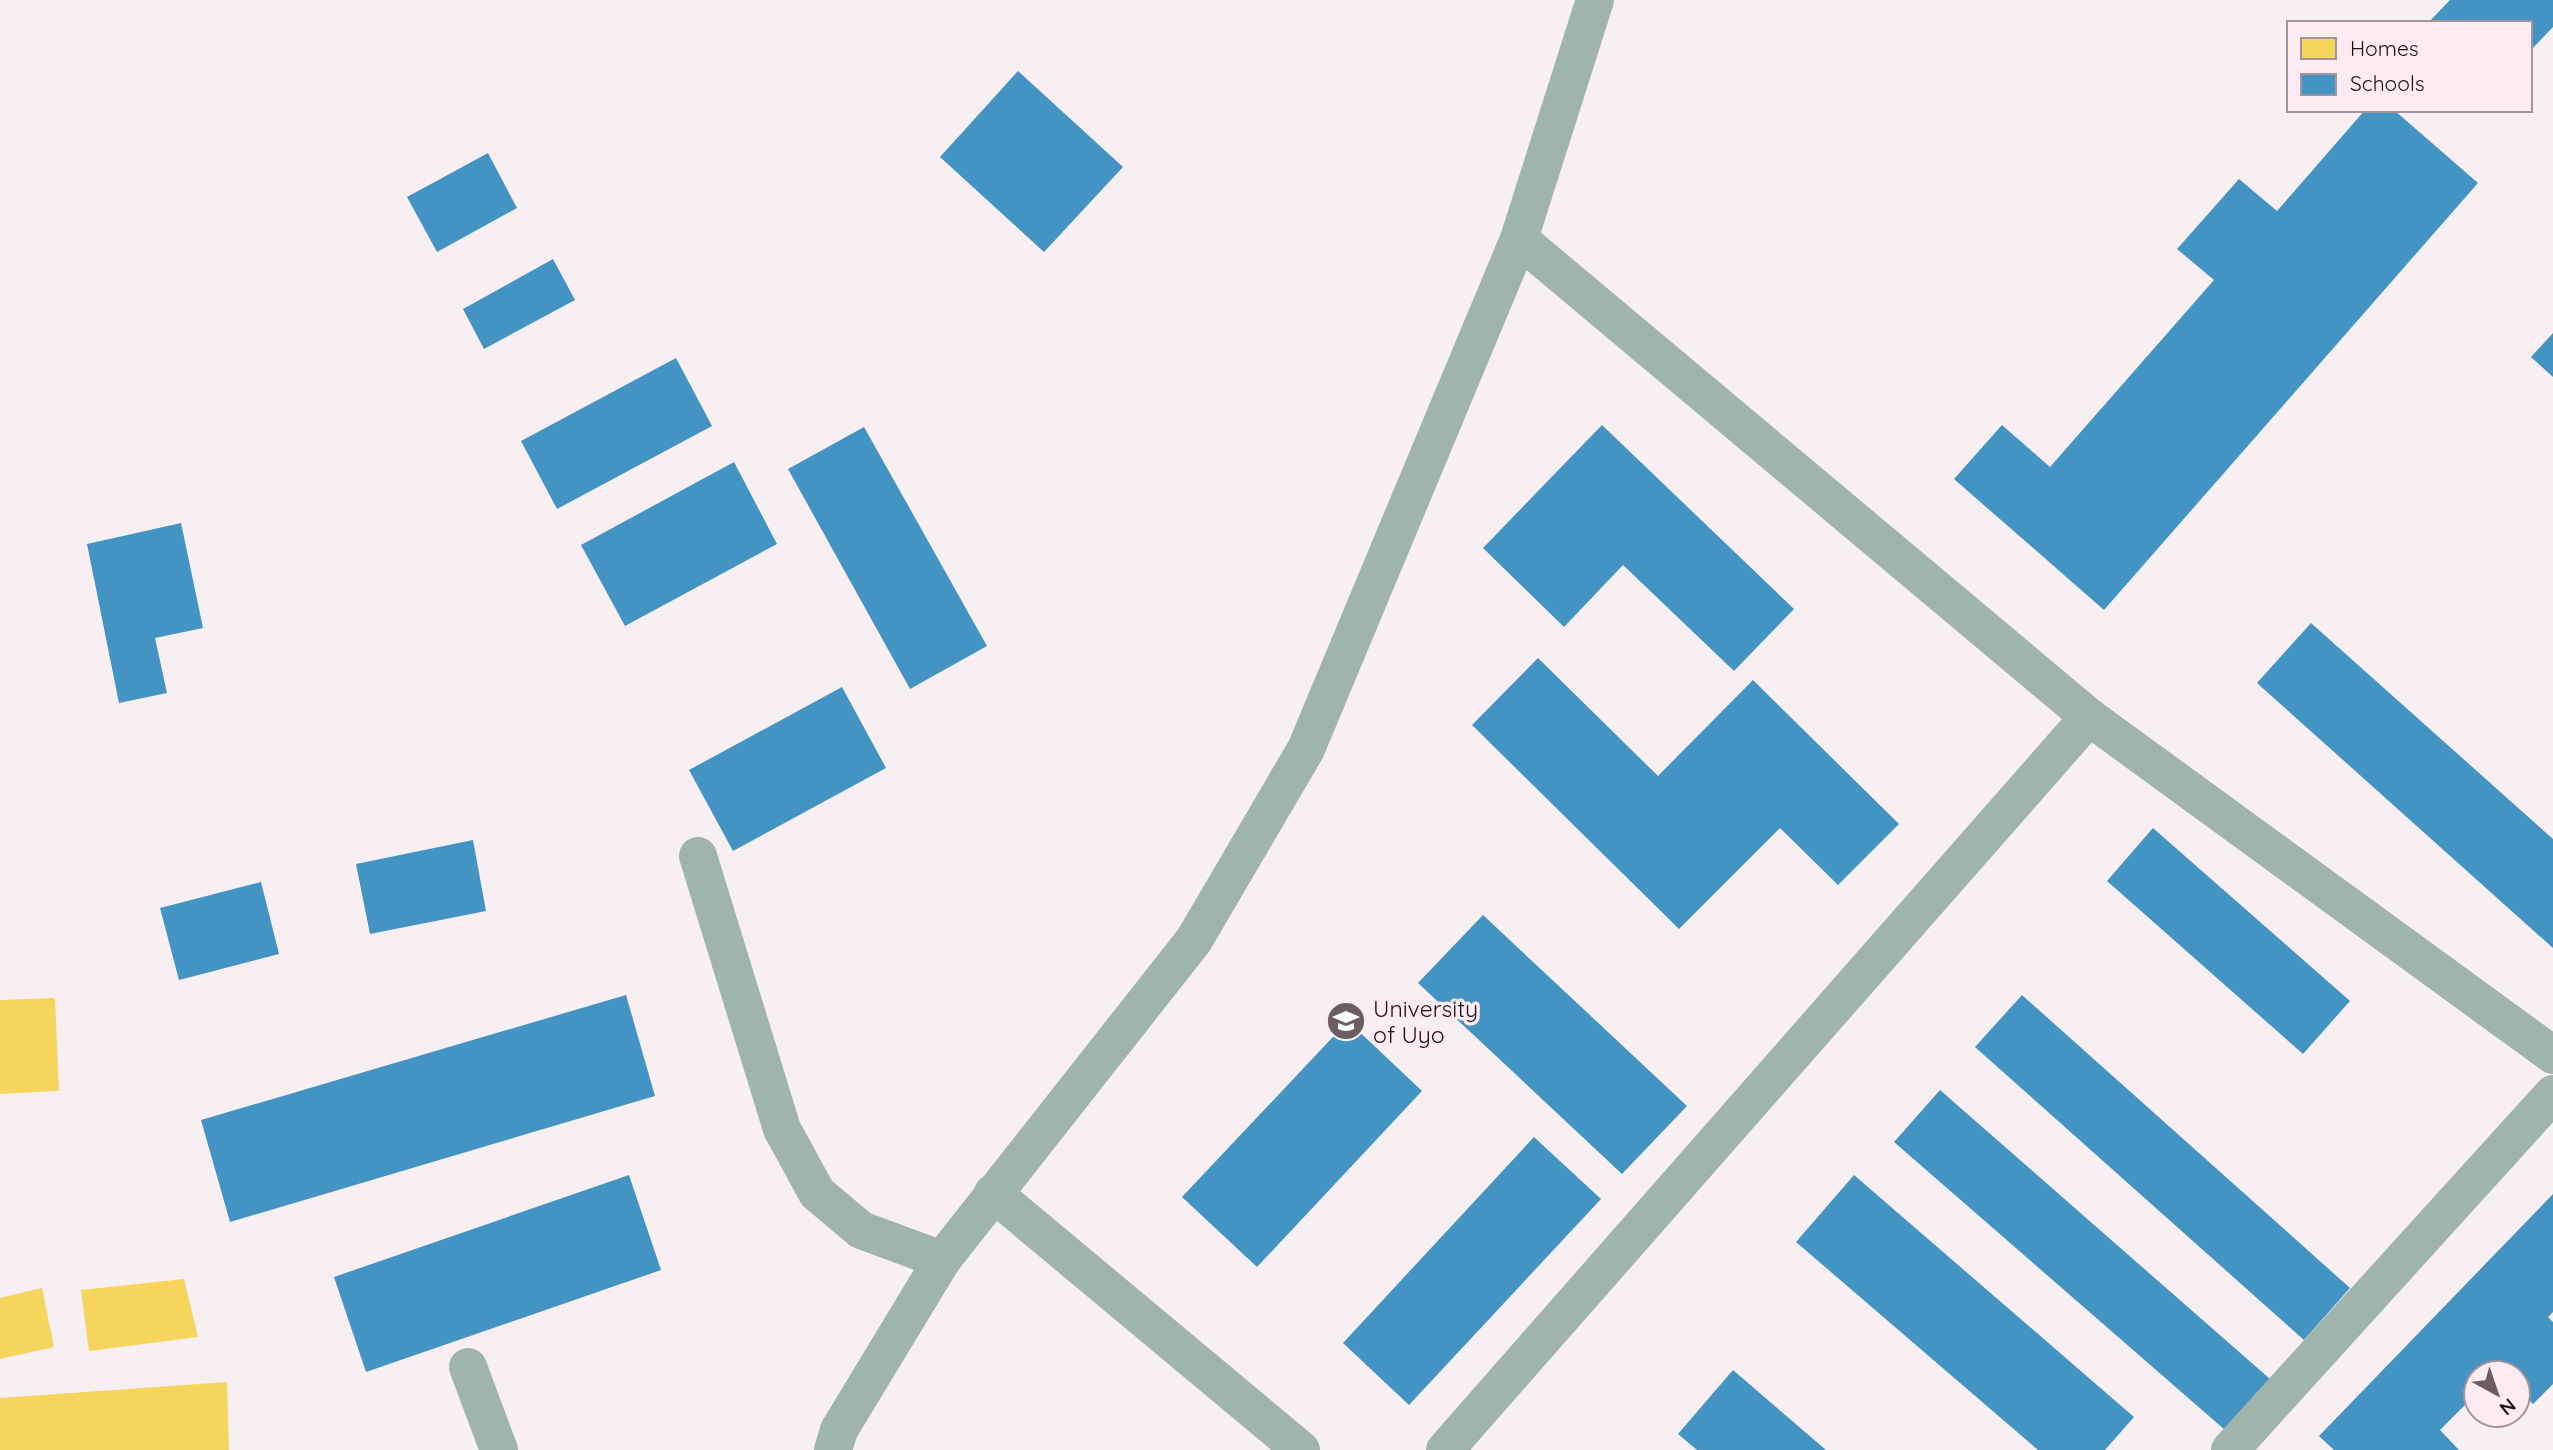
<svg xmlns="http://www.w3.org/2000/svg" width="2553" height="1450" viewBox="0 0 2553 1450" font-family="Quicksand,sans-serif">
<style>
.homes{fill:#f6d55c}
.schools{fill:#4393c3}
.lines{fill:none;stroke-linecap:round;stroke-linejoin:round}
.street{stroke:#a0b4ae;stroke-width:38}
.labels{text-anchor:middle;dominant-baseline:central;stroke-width:7;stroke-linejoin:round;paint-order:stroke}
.poi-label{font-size:23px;fill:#1d1016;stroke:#fcebf2;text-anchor:start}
</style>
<rect width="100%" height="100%" fill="#f8eff3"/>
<g class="homes">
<path d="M55 998 59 1091 0 1094V1000Z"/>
<path d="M184 1279 198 1337 89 1351 81 1290Z"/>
<path d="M42 1288 54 1347 0 1359V1298Z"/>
<path d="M227 1382 229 1450H0V1398Z"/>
</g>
<g class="schools">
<path d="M2450 0H2553V27L2530 51V23H2428Z"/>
<path d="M1018 71 1123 167 1044 252 940 157Z"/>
<path d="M2365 110H2394L2478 183 2104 610 1954 479 2002 425 2050 467 2214 280 2177 249 2239 179 2277 211Z"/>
<path d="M488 153 517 208 437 252 407 197Z"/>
<path d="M553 259 575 300 484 349 463 309Z"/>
<path d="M2553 333V377L2531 357Z"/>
<path d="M676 358 712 426 557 509 521 441Z"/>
<path d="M1602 425 1794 609 1734 671 1623 565 1564 627 1483 548Z"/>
<path d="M864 427 987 646 910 689 788 469Z"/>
<path d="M734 462 777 544 625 626 581 545Z"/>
<path d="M181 523 203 628 155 638 167 693 119 703 87 544Z"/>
<path d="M2311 623 2553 839V948L2257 683Z"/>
<path d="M1538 658 1658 776 1753 680 1899 824 1838 885 1780 828 1679 929 1472 725Z"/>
<path d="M842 687 886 768 733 851 689 770Z"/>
<path d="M2153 828 2350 1001 2303 1054 2107 881Z"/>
<path d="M473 840 486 911 370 934 356 864Z"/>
<path d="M261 882 279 954 179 980 160 908Z"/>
<path d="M1483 915 1687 1106 1622 1174 1418 983Z"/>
<path d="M626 995 655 1096 230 1222 201 1120Z"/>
<path d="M2022 995 2350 1288 2304 1340 1975 1047Z"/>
<path d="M1348 1021 1422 1091 1257 1267 1182 1197Z"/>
<path d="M1940 1090 2270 1379 2225 1430 1894 1142Z"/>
<path d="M1534 1137 1601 1199 1409 1405 1343 1343Z"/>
<path d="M629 1175 661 1270 366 1372 334 1277Z"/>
<path d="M1854 1175 2134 1417 2105 1450H2038L1796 1242Z"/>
<path d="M2553 1194V1312L2548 1317 2553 1322V1384L2533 1404 2518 1389V1373L2500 1370 2497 1373H2476V1394L2440 1430 2459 1450H2334L2319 1436Z"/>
<path d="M1733 1370 1826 1450H1697L1678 1434Z"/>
</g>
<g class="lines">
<g class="street">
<path d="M1519 239 2089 717 2553 1055"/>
<path d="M698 856 782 1129 817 1193 861 1230 942 1260"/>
<path d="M993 1193 1301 1450"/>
<path d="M468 1367 499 1450"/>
<path d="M833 1450 839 1430 942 1260 1194 940 1306 749 1519 239 1595 0"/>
<path d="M1445 1450 2089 717"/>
<path d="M2230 1450 2553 1094"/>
</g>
</g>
<defs>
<g id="university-disc" transform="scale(2.0125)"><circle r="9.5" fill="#6a5e63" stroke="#fcebf2"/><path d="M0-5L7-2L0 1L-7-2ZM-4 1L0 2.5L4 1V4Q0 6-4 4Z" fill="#fff"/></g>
</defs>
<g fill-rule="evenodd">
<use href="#university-disc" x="1346" y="1021"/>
</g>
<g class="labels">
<g class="poi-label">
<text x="1373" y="1008">University<tspan x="1373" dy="26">of Uyo</tspan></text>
</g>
</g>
<rect x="2287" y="21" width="245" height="91" fill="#fcebf2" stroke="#a3939a" stroke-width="2"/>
<rect x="2301" y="38" width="35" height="21" fill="#f6d55c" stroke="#a3939a" stroke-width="2"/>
<text x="2350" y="56" font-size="21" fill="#1d1016">Homes</text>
<rect x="2301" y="74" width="35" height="21" fill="#4393c3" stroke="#a3939a" stroke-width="2"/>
<text x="2350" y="91" font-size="21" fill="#1d1016">Schools</text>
<g transform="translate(2497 1394) rotate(140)"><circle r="33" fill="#fcebf2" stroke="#a3939a" stroke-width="2"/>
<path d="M0-5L12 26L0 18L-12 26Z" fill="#6a5e63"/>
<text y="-10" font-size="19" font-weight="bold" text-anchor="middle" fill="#1d1016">N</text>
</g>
</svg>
